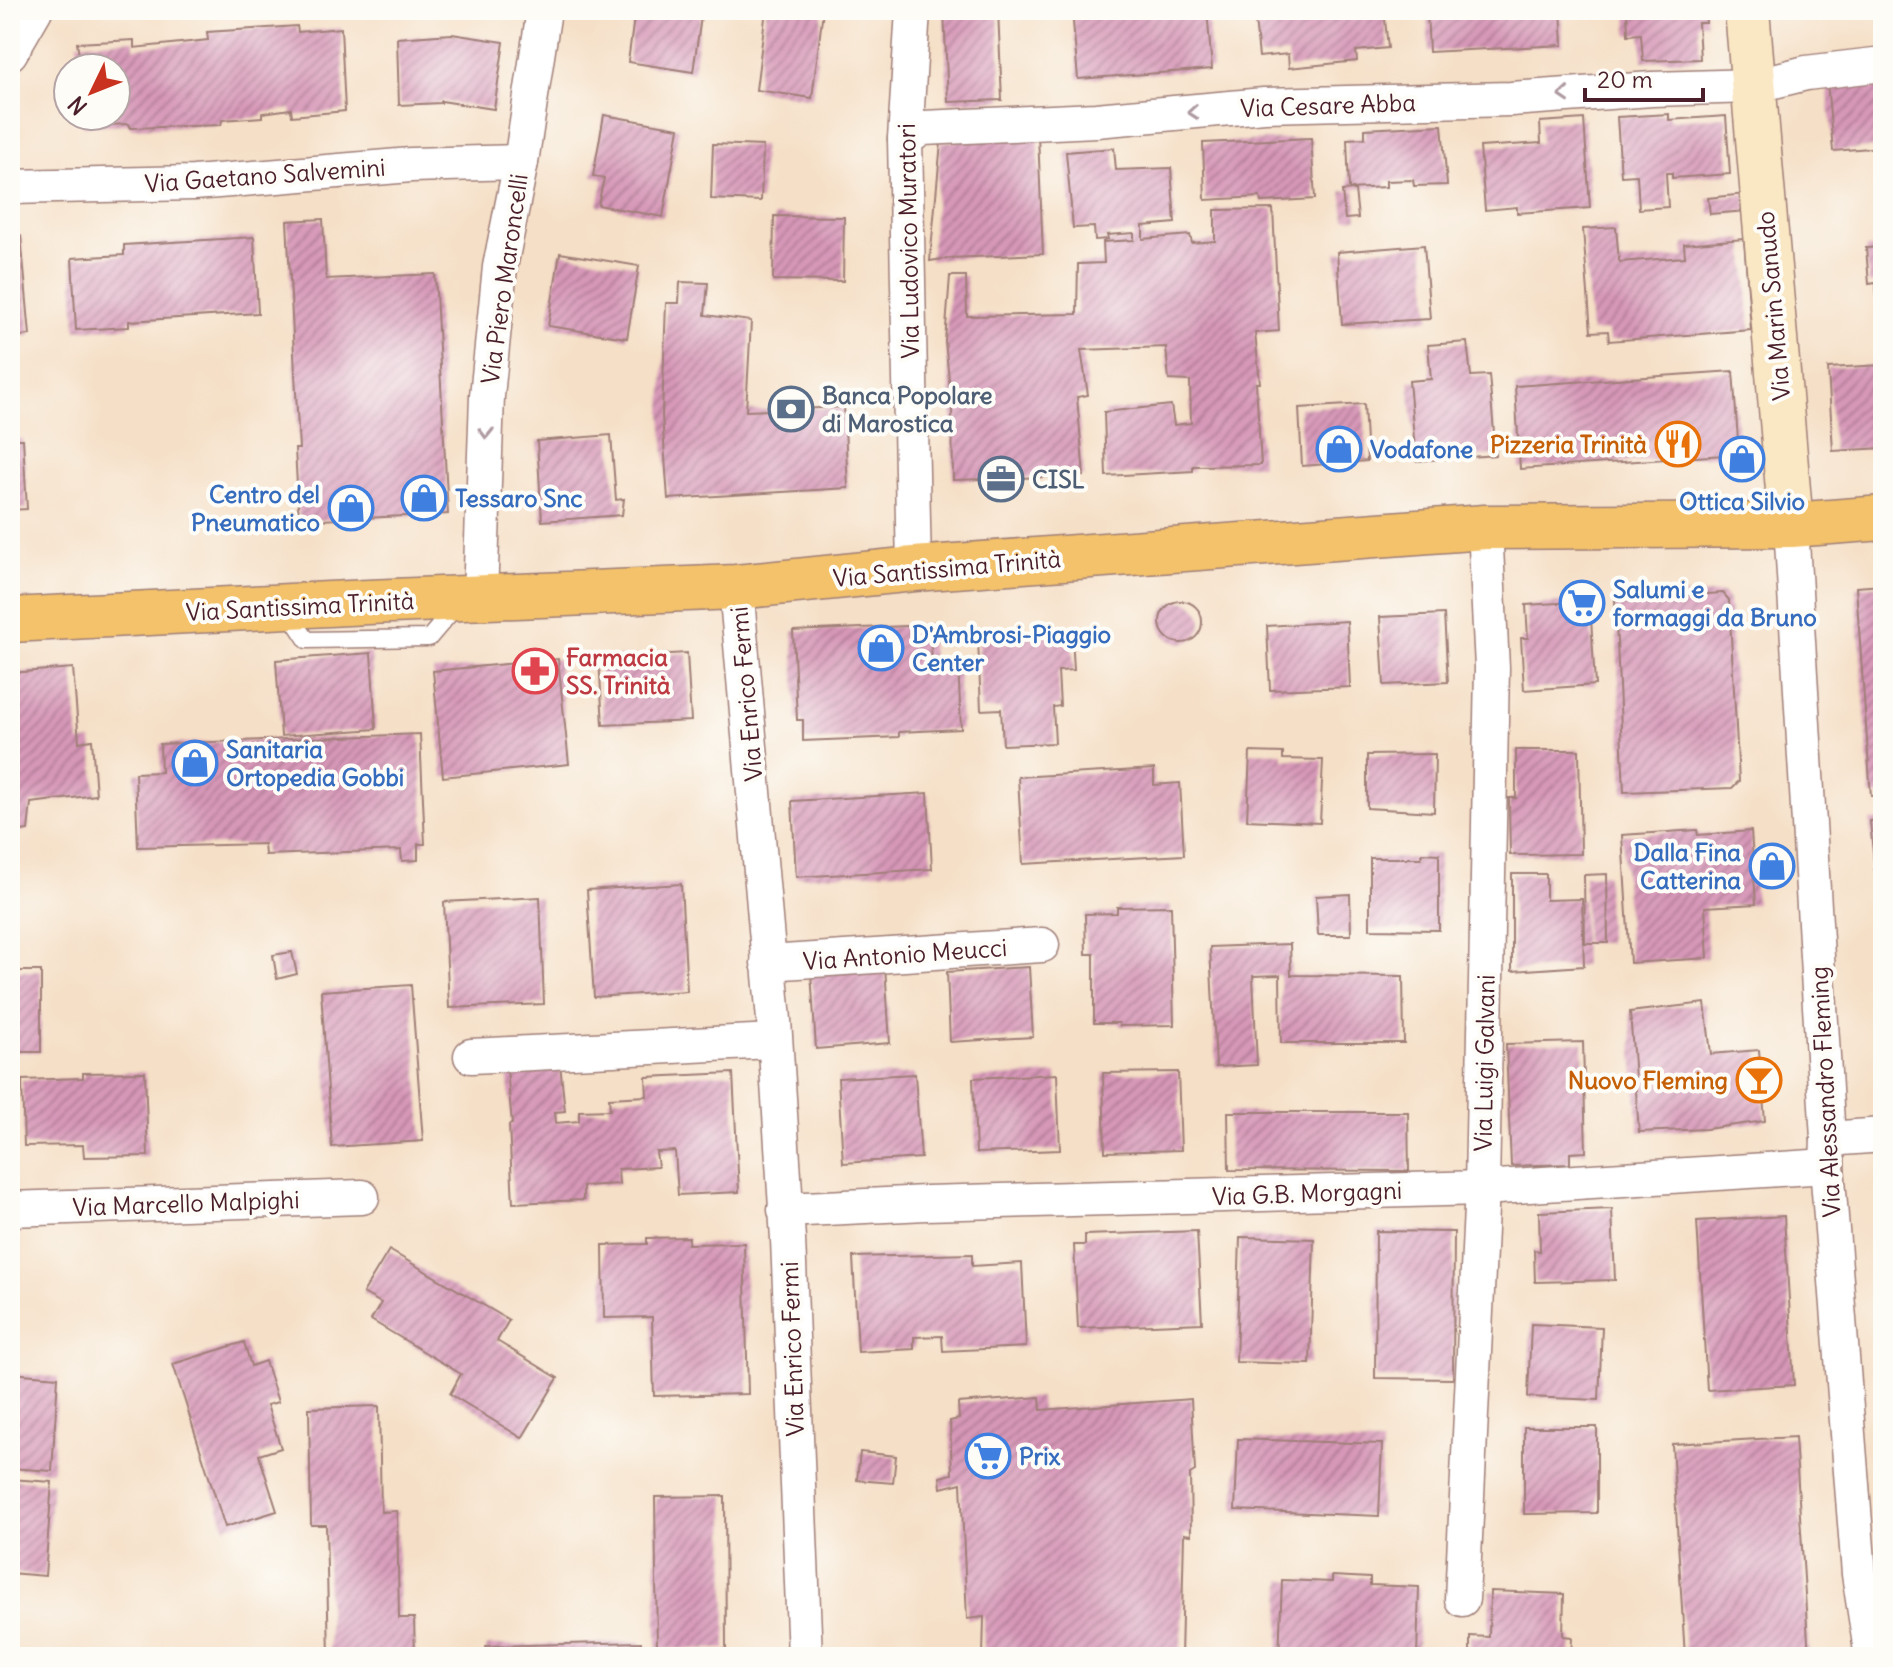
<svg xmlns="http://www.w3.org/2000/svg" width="1893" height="1667" viewBox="0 0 1893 1667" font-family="Delius,sans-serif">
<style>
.building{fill:url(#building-hatch)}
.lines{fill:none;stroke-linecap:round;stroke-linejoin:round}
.lane-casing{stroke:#a07f78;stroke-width:19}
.street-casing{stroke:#a07f78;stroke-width:37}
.secondary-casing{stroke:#a07f78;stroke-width:47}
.primary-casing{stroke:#a07f78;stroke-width:47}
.lane{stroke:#fff;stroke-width:16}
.street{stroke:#fff;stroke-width:34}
.secondary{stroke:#fae7c3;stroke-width:44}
.primary{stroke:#f3c26a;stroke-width:44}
.oneway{stroke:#ae9aa0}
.labels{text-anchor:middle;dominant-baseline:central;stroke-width:8;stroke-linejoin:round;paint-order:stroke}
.street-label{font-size:24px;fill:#4a1f2b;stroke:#fdfcf7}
.service-label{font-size:24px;font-weight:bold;fill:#4e5e75;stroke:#fdfcf7;text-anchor:start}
.food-label{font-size:24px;font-weight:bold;fill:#c56008;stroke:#fdfcf7;text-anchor:end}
.shop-label{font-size:24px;font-weight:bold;fill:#366cbe;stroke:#fdfcf7;text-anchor:start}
.health-label{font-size:24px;font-weight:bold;fill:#be3a42;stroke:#fdfcf7;text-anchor:start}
</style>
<defs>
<pattern id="building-hatch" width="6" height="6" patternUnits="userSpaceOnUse" patternTransform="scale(2)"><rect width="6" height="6" fill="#d798b8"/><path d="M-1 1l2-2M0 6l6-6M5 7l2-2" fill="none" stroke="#b07b96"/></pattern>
</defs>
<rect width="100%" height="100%" fill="#fdfcf7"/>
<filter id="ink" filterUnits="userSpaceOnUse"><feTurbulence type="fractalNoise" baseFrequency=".0125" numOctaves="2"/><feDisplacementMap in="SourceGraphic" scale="16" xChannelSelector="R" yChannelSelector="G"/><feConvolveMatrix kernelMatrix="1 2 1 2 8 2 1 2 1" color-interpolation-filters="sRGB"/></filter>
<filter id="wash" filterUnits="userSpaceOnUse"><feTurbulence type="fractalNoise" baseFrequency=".006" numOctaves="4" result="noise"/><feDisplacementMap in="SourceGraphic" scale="32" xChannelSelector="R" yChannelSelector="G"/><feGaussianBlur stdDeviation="1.8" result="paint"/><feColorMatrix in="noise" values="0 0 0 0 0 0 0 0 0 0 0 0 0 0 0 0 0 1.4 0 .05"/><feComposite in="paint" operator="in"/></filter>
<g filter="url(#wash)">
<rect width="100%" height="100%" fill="#f5dfc6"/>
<g id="blocks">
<g class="building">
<path d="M635 10H702L693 72 628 62Z"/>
<path d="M766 10H823L812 98 756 90Z"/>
<path d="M944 10H998L1002 100 948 102Z"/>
<path d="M1072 10H1207L1212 69 1078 79Z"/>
<path d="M1254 10H1384L1388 48 1356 51 1357 61 1289 68 1288 54 1259 57Z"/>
<path d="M1427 10H1561L1563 45 1429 52Z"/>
<path d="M1627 10H1705L1706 23H1698L1700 59 1643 61 1641 34 1628 35Z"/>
<path d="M297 26 298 32 341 28 345 111 292 116 291 109 262 113V117L222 120 221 125 131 128 129 124 83 126 84 116H116V68H81L77 43 134 40V48L208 40 207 32Z"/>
<path d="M452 34 504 42 494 109 441 101V103L399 105 397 38Z"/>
<path d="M1883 77V147L1833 151 1827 81Z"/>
<path d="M1669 114V120L1726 116 1730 174 1672 178V173H1666L1668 207 1639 209 1637 175 1621 176 1617 117Z"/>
<path d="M604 115 679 128 663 217 598 205 604 178 593 176Z"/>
<path d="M1584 119 1590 208 1517 213V207L1485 210 1480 147 1541 143 1540 122Z"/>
<path d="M1442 125 1447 185 1414 186 1413 180 1386 181V187L1349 189 1347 139 1365 138V129Z"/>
<path d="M1038 135 1043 254 949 258 930 261 941 142Z"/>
<path d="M1311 138 1315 199 1261 202 1260 197 1205 200 1203 143Z"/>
<path d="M713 144 763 146 761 201 711 199Z"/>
<path d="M1114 148 1116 170 1171 168 1175 223 1143 226V239L1190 235 1192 243 1215 241V210L1273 209 1279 331 1255 333 1260 383H1256L1261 465 1193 466V471L1106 476 1104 412 1171 405 1174 425 1191 423 1190 381 1169 380 1166 347 1081 350 1088 395 1077 397 1084 476 953 480 952 408 945 341 950 276H966L967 316 1077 314 1078 264 1104 263 1103 242 1134 240V233L1107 235 1108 239 1095 240 1094 227 1073 228 1066 152Z"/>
<path d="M1355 190 1358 218 1345 219 1342 191Z"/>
<path d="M1745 194 1747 211 1710 214 1708 198Z"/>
<path d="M774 216 844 217 843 281 773 280Z"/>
<path d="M323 219 326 279 435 274 448 514 299 521 295 449H299L287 221Z"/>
<path d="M1616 227 1619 262 1685 257 1684 244 1744 239 1751 330 1609 341 1608 331 1591 332 1583 229Z"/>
<path d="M21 236 30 335 10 337V237Z"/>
<path d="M254 237 258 313 129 321V327L76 330 72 258 124 255V245Z"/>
<path d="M1424 245 1430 319 1342 324 1337 252Z"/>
<path d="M1883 247V319H1878L1876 283 1869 284 1866 248Z"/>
<path d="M560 253 639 266 627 338 548 326Z"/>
<path d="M680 282 708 283 705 315 751 321 746 411 844 407 848 488 668 499 662 415 666 303H679Z"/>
<path d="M1467 342 1471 376 1489 375 1496 455 1416 461 1409 381 1431 379 1428 345Z"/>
<path d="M1883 365V448L1833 451 1828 368Z"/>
<path d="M1733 371 1739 454 1520 469 1515 386Z"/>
<path d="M1364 404 1367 461 1302 466 1299 408Z"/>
<path d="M611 435 616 500 624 499 622 515 542 521 537 441Z"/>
<path d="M10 439H23L27 509 10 510Z"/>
<path d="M1883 585V795L1871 796 1856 587Z"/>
<path d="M1723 593 1729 600 1739 781 1732 788 1624 792 1615 600Z"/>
<circle cx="1181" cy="622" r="21"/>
<path d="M1590 601 1595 685 1524 690 1521 638H1528L1526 605Z"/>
<path d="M1444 614 1448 682 1384 685 1380 617Z"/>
<path d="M1347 621 1350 687 1270 690 1267 626Z"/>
<path d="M930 625 932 661 958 660 961 729 899 732V737L803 741V720H797L793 631Z"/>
<path d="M1056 635V637L1072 636 1074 670 1058 671 1060 706 1053 707 1055 743 1003 745 1001 709 981 710 978 639Z"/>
<path d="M371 653 376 729 281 736 276 660Z"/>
<path d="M687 653 691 721 603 725 599 658Z"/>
<path d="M558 659 569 764 443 777 433 671Z"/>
<path d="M73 668 79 742 92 740 96 795 31 803 28 830 10 833V673Z"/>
<path d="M420 734 425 844H418V860L402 861 401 850 265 855 264 844 138 847 135 773 161 772 160 744Z"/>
<path d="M1516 750H1579L1581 854 1510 855 1509 798H1516Z"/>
<path d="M1250 752 1283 753V759L1323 760 1320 823 1247 820Z"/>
<path d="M1435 754 1434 812 1367 808V755Z"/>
<path d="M1154 769V785L1180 783 1184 855 1023 864 1018 777Z"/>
<path d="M928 793 932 869 796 877 792 801Z"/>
<path d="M1883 820V882L1876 883 1870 821Z"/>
<path d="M1697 830 1698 835 1751 831 1756 904 1705 907 1708 958 1630 963 1622 835Z"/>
<path d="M1422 853 1439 854V930L1370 929V858H1421Z"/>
<path d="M1512 874H1546V900L1582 899 1584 966 1512 971Z"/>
<path d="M1607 874 1608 943H1585L1584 875Z"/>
<path d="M681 884 687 991 594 997 587 890Z"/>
<path d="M1350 894 1351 935H1318L1316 896Z"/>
<path d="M540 897 544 1004 449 1008 444 902Z"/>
<path d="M1171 906 1174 1025 1120 1026 1119 1023H1094V954H1086L1085 914 1117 913V907Z"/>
<path d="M1290 944 1291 975 1403 976 1404 1043H1281L1280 975 1253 976 1257 1065 1216 1067 1210 947Z"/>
<path d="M292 952 297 974 277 979 273 955Z"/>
<path d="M885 966 890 1043 816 1049 811 972Z"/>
<path d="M1029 967 1033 1037 950 1042 947 972Z"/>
<rect x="10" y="971" width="31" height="81"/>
<path d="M411 985 423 1141 332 1147 321 991Z"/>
<path d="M1705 1003 1711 1054 1759 1050 1765 1121 1706 1129 1639 1132 1630 1012Z"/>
<path d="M1583 1042 1586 1152 1570 1153V1164L1511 1166 1506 1044Z"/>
<path d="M560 1064 565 1111 555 1112 556 1123 579 1121V1111L610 1110 609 1098 647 1096 646 1077 733 1073 739 1192 678 1195 675 1151 656 1152 658 1167 618 1169 619 1184 583 1186V1200L513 1203 509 1125 512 1124 507 1069Z"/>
<path d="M145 1072 148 1156 84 1157 83 1145 24 1146 22 1080 83 1078V1073Z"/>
<path d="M1178 1072 1181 1150 1105 1152 1103 1073Z"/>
<path d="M915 1074 921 1158 843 1163 838 1078Z"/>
<path d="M1057 1074 1060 1150 976 1153 973 1078Z"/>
<path d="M1228 1112H1408L1409 1171 1229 1170Z"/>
<path d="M1612 1209 1615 1280 1535 1282 1534 1250 1540 1251 1539 1212Z"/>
<path d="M1784 1216 1794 1385 1707 1390 1697 1221Z"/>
<path d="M1197 1231 1202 1323 1078 1328 1074 1245H1085V1235Z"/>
<path d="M1376 1231 1454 1232 1453 1379 1375 1378Z"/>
<path d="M689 1237 688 1244 744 1243 748 1394 654 1396 652 1317 604 1318 603 1245 647 1244V1238Z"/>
<path d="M1240 1237 1314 1239 1310 1364 1236 1362Z"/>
<path d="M389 1250 509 1320 497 1341 558 1378 522 1438 450 1394 461 1374 371 1320 381 1303 363 1293Z"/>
<path d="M972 1254V1266L1022 1263 1026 1347 943 1351 942 1336 914 1337V1349L858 1352 853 1257Z"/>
<path d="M1531 1324 1602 1327 1599 1400 1528 1397Z"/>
<path d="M244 1342 251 1366 265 1361 278 1402 267 1405 281 1448 259 1455 277 1511 225 1527 173 1364Z"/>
<path d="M10 1373 58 1377 52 1471 10 1468Z"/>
<path d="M1040 1397 1041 1410 1191 1399 1195 1471 1190 1474 1191 1535 1184 1534 1181 1657H983L984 1617 967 1619 961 1483 941 1488 940 1477 952 1474 950 1421 959 1419 958 1403Z"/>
<path d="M379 1406 381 1512 397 1511 399 1618H414L415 1657H329L326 1525H311L309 1408Z"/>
<path d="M1524 1427H1597V1513L1524 1514Z"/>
<path d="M1795 1437 1809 1657H1685L1672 1444Z"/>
<path d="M1238 1439 1382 1444 1379 1516 1235 1510Z"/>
<path d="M860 1452 896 1456 893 1483 857 1480Z"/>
<path d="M10 1479 52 1482 45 1576 10 1573Z"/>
<path d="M725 1496 726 1649H657L655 1497Z"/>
<path d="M1332 1576 1370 1578V1585L1419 1587 1417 1657H1279L1282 1580 1332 1582Z"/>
<path d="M1490 1591 1564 1594 1563 1636 1572 1637 1571 1657H1470V1636L1489 1637Z"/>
<path d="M641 1642 642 1657H487L486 1646Z"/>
</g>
</g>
</g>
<g filter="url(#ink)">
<use href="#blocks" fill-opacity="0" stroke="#a07f78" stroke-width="2"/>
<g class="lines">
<g class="lane-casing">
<path id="lane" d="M287 610 307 640 429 638 457 605"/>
</g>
<g class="street-casing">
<g id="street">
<path d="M913 10 905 139 914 569"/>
<path d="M10 53 35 10"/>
<path d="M905 139 923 128 1096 120 1264 105 1511 99 1652 89 1754 86 1806 73 1883 64"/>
<path d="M10 187 194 183 411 165 521 162"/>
<path d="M1791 525 1828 1139 1827 1166 1859 1574 1872 1657"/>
<path d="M736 587 774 1020 788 1239 805 1657"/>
<path d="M480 598 487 396 500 267 521 162 544 10"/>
<path d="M768 963 1042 945"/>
<path d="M471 1056 774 1041"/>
<path d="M1828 1139 1883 1135"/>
<path d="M10 1209 362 1197"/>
<path d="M785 1210 926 1203 1482 1188 1827 1166"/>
<path d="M1462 1599 1482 1188 1492 668 1485 527"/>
</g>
</g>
<g class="secondary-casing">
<path id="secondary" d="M1747 10 1791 525"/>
</g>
<g class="primary-casing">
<path id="primary" d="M10 620 368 602 736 587 914 569 1485 527 1791 525 1883 518"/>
</g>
<use href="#lane" class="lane"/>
<use href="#street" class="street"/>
<use href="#secondary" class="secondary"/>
<use href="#primary" class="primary"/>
</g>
<defs><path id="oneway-chevron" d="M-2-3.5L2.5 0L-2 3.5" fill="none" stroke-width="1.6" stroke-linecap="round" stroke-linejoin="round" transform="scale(2)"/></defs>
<g class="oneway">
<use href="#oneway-chevron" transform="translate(1564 95) rotate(176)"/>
<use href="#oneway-chevron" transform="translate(1193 112) rotate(175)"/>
<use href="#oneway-chevron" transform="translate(486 433) rotate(91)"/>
</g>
</g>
<defs>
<g id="bank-ring" transform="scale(2.3)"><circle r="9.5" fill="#fdfcf7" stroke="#5c6f8a" stroke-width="1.5"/><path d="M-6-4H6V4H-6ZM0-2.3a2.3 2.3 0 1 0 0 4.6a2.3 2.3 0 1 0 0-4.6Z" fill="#5c6f8a"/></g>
<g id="restaurant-ring" transform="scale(2.3)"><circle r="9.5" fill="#fdfcf7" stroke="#e8710a" stroke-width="1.5"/><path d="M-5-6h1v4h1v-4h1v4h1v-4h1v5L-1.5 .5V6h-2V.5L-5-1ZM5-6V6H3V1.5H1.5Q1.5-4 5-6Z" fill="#e8710a"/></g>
<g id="shop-ring" transform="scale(2.3)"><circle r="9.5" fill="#fdfcf7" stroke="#3f7fe0" stroke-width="1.5"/><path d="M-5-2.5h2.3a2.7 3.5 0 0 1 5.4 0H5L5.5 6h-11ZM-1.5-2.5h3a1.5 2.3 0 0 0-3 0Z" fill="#3f7fe0"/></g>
<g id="office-ring" transform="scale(2.3)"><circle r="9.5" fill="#fdfcf7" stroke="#5c6f8a" stroke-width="1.5"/><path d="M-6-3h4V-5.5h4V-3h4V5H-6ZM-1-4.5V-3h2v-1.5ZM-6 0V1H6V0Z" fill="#5c6f8a"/></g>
<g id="supermarket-ring" transform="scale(2.3)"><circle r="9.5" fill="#fdfcf7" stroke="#3f7fe0" stroke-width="1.5"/><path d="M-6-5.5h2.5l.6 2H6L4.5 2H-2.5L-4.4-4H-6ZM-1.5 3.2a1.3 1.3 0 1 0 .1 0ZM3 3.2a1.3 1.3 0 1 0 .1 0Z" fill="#3f7fe0"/></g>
<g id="pharmacy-ring" transform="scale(2.3)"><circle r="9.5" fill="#fdfcf7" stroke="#e0444e" stroke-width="1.5"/><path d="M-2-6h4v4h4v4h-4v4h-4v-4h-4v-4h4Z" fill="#e0444e"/></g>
<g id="bar-ring" transform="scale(2.3)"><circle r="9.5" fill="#fdfcf7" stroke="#e8710a" stroke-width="1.5"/><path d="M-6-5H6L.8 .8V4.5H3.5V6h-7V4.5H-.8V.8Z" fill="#e8710a"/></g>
</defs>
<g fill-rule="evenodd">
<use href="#bank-ring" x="791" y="409"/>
<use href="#restaurant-ring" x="1678" y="444"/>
<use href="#shop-ring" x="1339" y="449"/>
<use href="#shop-ring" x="1742" y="459"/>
<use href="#office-ring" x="1001" y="479"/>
<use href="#shop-ring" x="424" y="498"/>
<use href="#shop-ring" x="351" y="508"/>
<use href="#supermarket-ring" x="1582" y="603"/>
<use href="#shop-ring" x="881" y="648"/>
<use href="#pharmacy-ring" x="535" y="671"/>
<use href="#shop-ring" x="195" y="763"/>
<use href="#shop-ring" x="1772" y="866"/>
<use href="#bar-ring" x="1759" y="1080"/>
<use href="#supermarket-ring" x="988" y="1456"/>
</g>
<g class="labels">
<g class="street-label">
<text transform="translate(1328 105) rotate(-2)">Via Cesare Abba</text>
<text transform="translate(265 175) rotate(-4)">Via Gaetano Salvemini</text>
<text transform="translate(908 241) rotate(-91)">Via Ludovico Muratori</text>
<text transform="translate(504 279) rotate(-82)">Via Piero Maroncelli</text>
<text transform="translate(1773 306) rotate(-95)">Via Marin Sanudo</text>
<text transform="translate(947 568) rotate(-5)">Via Santissima Trinità</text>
<text transform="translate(300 606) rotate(-3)">Via Santissima Trinità</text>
<text transform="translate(746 694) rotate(-95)">Via Enrico Fermi</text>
<text transform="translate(905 954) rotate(-4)">Via Antonio Meucci</text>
<text transform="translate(1484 1063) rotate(-89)">Via Luigi Galvani</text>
<text transform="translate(1825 1092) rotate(-93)">Via Alessandro Fleming</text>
<text transform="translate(1307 1193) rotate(-2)">Via G.B. Morgagni</text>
<text transform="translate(186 1203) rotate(-2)">Via Marcello Malpighi</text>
<text transform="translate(792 1349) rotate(-92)">Via Enrico Fermi</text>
</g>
<g class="service-label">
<text x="822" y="395">Banca Popolare<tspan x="822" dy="28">di Marostica</tspan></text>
<text x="1032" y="479">CISL</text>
</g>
<g class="food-label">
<text x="1647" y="444">Pizzeria Trinità</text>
<text x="1728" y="1080">Nuovo Fleming</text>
</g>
<g class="shop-label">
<text x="1370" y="449">Vodafone</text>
<text x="320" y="494" text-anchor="end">Centro del<tspan x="320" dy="28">Pneumatico</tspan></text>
<text x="455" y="498">Tessaro Snc</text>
<text x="1742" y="501" text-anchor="middle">Ottica Silvio</text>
<text x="1613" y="589">Salumi e<tspan x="1613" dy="28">formaggi da Bruno</tspan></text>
<text x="912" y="634">D'Ambrosi-Piaggio<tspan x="912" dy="28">Center</tspan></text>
<text x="226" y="749">Sanitaria<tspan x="226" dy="28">Ortopedia Gobbi</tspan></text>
<text x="1741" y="852" text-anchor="end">Dalla Fina<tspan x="1741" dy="28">Catterina</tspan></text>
<text x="1019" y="1456">Prix</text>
</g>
<g class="health-label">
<text x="566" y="657">Farmacia<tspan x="566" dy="28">SS. Trinità</tspan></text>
</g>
</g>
<rect width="1893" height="1667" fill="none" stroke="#fdfcf7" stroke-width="40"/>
<g transform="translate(92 92) rotate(227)"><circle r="38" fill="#fdfcf7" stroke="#b5a4a5" stroke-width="2"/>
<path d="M0-6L14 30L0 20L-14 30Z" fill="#c8321e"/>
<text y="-12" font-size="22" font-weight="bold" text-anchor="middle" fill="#4a1f2b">N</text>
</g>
<path d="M1585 88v12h118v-12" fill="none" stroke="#4a1f2b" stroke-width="4"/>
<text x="1597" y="88" font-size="24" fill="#4a1f2b" stroke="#fdfcf7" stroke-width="6" paint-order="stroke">20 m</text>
</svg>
